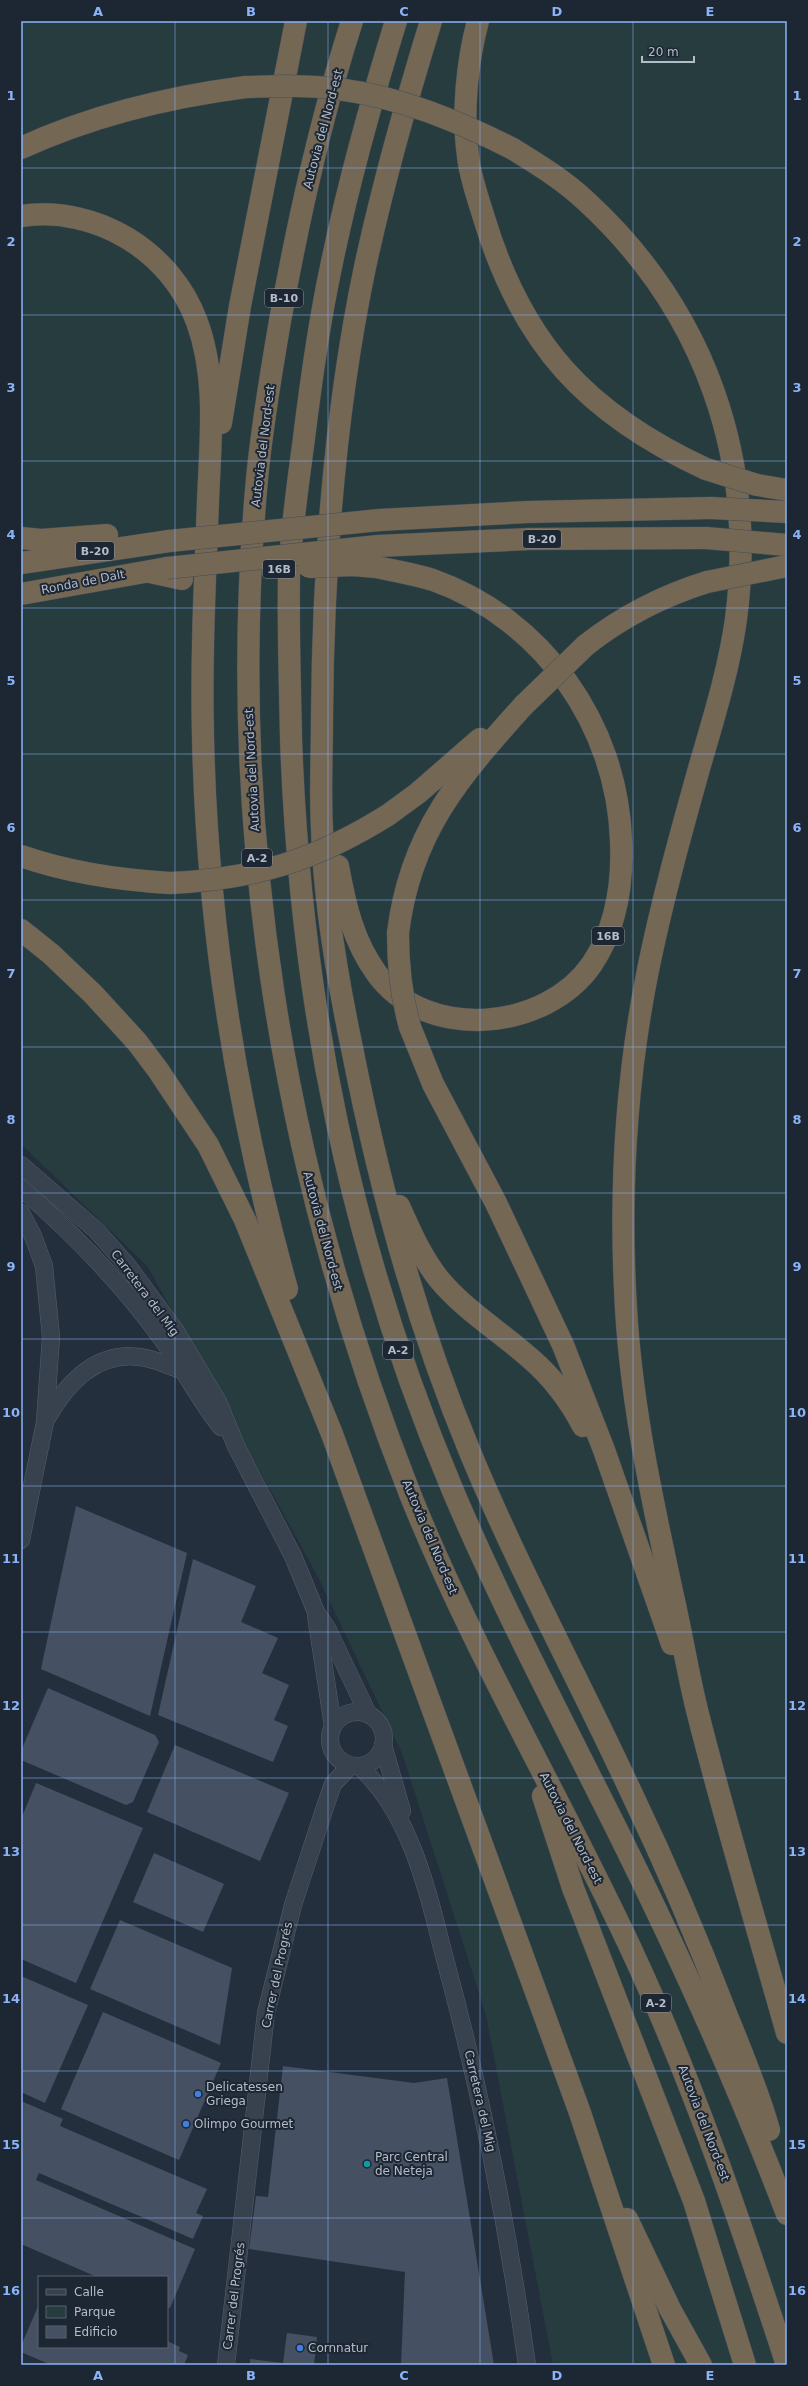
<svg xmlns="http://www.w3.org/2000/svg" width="808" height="2386" viewBox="0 0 808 2386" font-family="'DejaVu Sans',sans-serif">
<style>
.green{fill:#263c3f}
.building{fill:#455162}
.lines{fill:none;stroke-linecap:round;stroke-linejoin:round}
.minor-casing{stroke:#565f6c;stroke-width:18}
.highway-casing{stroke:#434c59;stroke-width:23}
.minor{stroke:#38414e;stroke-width:17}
.highway{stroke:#746855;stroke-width:22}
.highway-bridge-casing{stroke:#434c59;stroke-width:23;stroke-linecap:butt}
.highway-bridge{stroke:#746855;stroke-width:22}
.grid{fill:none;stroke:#8ab4f8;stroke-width:1;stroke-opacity:0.55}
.shop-dot{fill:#3f7fe0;stroke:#1d2633;stroke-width:1.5}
.culture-dot{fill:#0f9aa8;stroke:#1d2633;stroke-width:1.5}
.labels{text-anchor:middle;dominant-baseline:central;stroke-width:4;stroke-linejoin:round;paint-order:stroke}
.shield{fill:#1d2633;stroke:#878f9c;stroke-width:1}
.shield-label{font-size:11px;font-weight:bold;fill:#b4bcc9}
.street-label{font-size:12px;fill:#b4bcc9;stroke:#1d2633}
.poi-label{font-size:12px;fill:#b4bcc9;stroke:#1d2633;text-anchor:start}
.neatline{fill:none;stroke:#8ab4f8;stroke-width:1.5}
.grid-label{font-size:13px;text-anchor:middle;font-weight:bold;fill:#8ab4f8}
</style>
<rect width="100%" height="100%" fill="#242f3e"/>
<path class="green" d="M21 21H787V2365H553L486 2015 402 1753 318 1577 148 1267 21 1144Z"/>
<g class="building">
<path d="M76 1506 187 1553 150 1716 41 1669Z"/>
<path d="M193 1559 256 1586 241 1622 278 1638 262 1673 289 1685 274 1720 288 1726 273 1762 158 1715Z"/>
<path d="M48 1688 155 1735 159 1742 133 1802 126 1805 21 1760V1751Z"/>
<path d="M175 1745 289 1793 260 1861 147 1812Z"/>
<path d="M36 1783 143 1828 76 1983 21 1959V1819Z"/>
<path d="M154 1853 224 1884 203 1932 133 1902Z"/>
<path d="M120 1920 232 1968 220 2045 90 1989Z"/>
<path d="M21 1976 88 2005 45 2103 21 2092Z"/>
<path d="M103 2012 221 2063 179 2160 61 2109Z"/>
<path d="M283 2066 414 2083 447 2078 494 2365H401L405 2272 249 2249 256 2196 268 2197Z"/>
<path d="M21 2101 63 2119 60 2126 207 2189 196 2213 203 2216 193 2239 39 2173 36 2180 195 2249 170 2308 167 2307V2277H97L21 2244Z"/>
<path d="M39 2304V2347H167V2341L180 2347 179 2351 188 2355 184 2365H51L21 2352V2346Z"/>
<path d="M287 2333 317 2337 314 2365H250V2359L283 2363Z"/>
</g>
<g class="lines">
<g class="minor-casing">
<g id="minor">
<path d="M21 1165 96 1230 127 1265 175 1330 218 1402 236 1446 293 1556 316 1612 328 1630 368 1714"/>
<path d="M21 1188C74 1234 121 1282 162 1339 183 1367 199 1400 221 1427"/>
<path d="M21 1213 33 1236 44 1266 51 1337 45 1422 21 1540"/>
<path d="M47 1418C68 1381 99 1348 146 1358 159 1361 172 1367 184 1371"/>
<path d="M316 1616 333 1726"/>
<circle cx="357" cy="1739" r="27"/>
<path d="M383 1745 402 1811"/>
<path d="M360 1767C413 1816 428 1895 446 1963 482 2096 508 2229 527 2365"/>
<path d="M226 2365 266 2013 293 1905 325 1807 333 1784 350 1766"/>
</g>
</g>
<g class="highway-casing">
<g id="highway">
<path d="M352 21C321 118 298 220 280 321 271 373 262 426 257 479 225 825 283 1172 410 1494 473 1651 560 1797 631 1949 694 2084 741 2224 787 2365"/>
<path d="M396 21C371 102 348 184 331 267 319 323 311 381 304 438 298 484 291 530 289 576 288 630 290 684 291 738 300 1000 350 1248 453 1491 504 1611 566 1727 624 1844 684 1965 739 2088 787 2214"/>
<path d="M431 21C406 102 383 184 365 267 334 415 323 567 322 718 322 755 320 792 322 829 324 902 337 977 352 1048 379 1186 416 1322 470 1452 518 1568 578 1678 631 1792 666 1865 698 1940 727 2016 742 2053 758 2091 769 2130"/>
<path d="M478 21C467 62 462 114 468 156 470 177 478 198 484 218 522 344 587 414 706 469"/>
<path d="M21 148C93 115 168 97 246 87"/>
<path d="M513 149C539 165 565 181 587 202 705 311 757 459 736 619 729 669 714 717 700 765 681 833 662 901 648 970 627 1074 620 1183 625 1289 629 1394 651 1495 673 1596 682 1635 688 1675 698 1714 725 1821 757 1927 787 2033"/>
<path d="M21 216C96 205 171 251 197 322 218 379 210 443 208 502 205 580 201 658 203 737 207 923 237 1110 287 1289"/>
<path d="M221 423 240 306 296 21"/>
<path d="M380 520 528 512 711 508"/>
<path d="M21 538 41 540 107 535"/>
<path d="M378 546 529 539 706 538"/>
<path d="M21 563 169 541"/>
<path d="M150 572 182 579"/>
<path d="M21 594 167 568"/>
<path d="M586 645C623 616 662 596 707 582"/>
<path d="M388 815 418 793 480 739"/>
<path d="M21 856C70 873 119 880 170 883"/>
<path d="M338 866C345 905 353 941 377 974 427 1042 546 1031 592 964 617 927 623 884 621 840 617 725 543 619 433 580 414 574 395 571 376 567"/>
<path d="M21 930 51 954 93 994 137 1042 158 1070 208 1145 245 1220 332 1434 579 2110 664 2365"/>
<path d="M398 933C410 833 459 777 524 705"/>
<path d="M410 1027 433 1084 496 1203 563 1345 604 1450 672 1644"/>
<path d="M399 1206C410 1231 421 1256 438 1278 464 1310 501 1332 531 1359 553 1378 570 1401 583 1426"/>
<path d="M543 1796 573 1888 694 2201 745 2365"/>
<path d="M627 2219 670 2309 701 2365"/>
</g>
</g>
<use href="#minor" class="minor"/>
<use href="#highway" class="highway"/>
<g class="highway-bridge-casing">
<g id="highway-bridge">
<path d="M246 87C277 86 308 85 338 89 400 97 458 121 513 149"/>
<path d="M706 469 757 485 787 490"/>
<path d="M711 508 787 512"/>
<path d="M706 538 787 545"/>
<path d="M169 541 380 520"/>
<path d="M309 567 353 565 376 567"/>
<path d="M167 568 378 546"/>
<path d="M707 582 787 566"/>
<path d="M524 705 586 645"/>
<path d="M170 883C256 879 316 860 388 815"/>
<path d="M398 933C398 966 401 996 410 1027"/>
</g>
</g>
<use href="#highway-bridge" class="highway-bridge"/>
</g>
<path class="grid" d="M175 21V2365M328 21V2365M480 21V2365M633 21V2365M21 168H787M21 315H787M21 461H787M21 608H787M21 754H787M21 900H787M21 1047H787M21 1193H787M21 1339H787M21 1486H787M21 1632H787M21 1778H787M21 1925H787M21 2071H787M21 2218H787"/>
<g class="shop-dot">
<circle cx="198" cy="2094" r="4"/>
<circle cx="186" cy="2124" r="4"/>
<circle cx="300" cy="2348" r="4"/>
</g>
<circle class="culture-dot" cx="367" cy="2164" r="4"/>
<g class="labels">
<g class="shield">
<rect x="265" y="289" width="38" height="18" rx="3"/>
<rect x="523" y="530" width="38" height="18" rx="3"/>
<rect x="76" y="542" width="38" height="18" rx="3"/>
<rect x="263" y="560" width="32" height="18" rx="3"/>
<rect x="242" y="849" width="30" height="18" rx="3"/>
<rect x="592" y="927" width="32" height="18" rx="3"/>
<rect x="383" y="1341" width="30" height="18" rx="3"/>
<rect x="641" y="1994" width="30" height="18" rx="3"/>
</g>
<g class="shield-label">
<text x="284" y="298">B-10</text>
<text x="542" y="539">B-20</text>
<text x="95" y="551">B-20</text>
<text x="279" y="569">16B</text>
<text x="257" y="858">A-2</text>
<text x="608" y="936">16B</text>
<text x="398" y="1350">A-2</text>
<text x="656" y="2003">A-2</text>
</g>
<g class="street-label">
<text transform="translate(323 129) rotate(-75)">Autovia del Nord-est</text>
<text transform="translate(263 446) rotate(-83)">Autovia del Nord-est</text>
<text transform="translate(83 582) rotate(-11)">Ronda de Dalt</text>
<text transform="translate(252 770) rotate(-93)">Autovia del Nord-est</text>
<text transform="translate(323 1231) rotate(75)">Autovia del Nord-est</text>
<text transform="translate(145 1293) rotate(53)">Carretera del Mig</text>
<text transform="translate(430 1537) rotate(67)">Autovia del Nord-est</text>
<text transform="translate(571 1828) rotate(63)">Autovia del Nord-est</text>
<text transform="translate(277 1975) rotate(-78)">Carrer del Progrés</text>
<text transform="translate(480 2101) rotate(77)">Carretera del Mig</text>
<text transform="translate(704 2123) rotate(69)">Autovia del Nord-est</text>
<text transform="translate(234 2296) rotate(-83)">Carrer del Progrés</text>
</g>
<g class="poi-label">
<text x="206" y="2087">Delicatessen<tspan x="206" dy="14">Griega</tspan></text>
<text x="194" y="2124">Olimpo Gourmet</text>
<text x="375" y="2157">Parc Central<tspan x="375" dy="14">de Neteja</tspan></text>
<text x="308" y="2348">Cornnatur</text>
</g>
</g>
<rect width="808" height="2386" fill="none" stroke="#1d2633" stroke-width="44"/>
<rect x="38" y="2276" width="130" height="72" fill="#1d2633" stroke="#59626f"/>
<rect x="46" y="2289" width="20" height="6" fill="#38414e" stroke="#59626f"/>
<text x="74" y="2296" font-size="12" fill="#b4bcc9">Calle</text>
<rect x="46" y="2306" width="20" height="12" fill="#263c3f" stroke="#59626f"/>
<text x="74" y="2316" font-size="12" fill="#b4bcc9">Parque</text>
<rect x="46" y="2326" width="20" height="12" fill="#455162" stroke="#59626f"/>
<text x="74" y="2336" font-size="12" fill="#b4bcc9">Edificio</text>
<path d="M642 56v6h52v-6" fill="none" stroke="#b4bcc9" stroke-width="2"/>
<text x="648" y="56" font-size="12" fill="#b4bcc9" stroke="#1d2633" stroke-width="3" paint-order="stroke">20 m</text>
<rect x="22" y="22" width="764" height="2342" class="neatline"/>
<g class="grid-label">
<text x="98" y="16">A</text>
<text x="251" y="16">B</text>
<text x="404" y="16">C</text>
<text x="557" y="16">D</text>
<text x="710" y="16">E</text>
<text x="11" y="100">1</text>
<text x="797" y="100">1</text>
<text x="11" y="246">2</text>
<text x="797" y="246">2</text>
<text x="11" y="392">3</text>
<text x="797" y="392">3</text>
<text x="11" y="539">4</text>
<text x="797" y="539">4</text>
<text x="11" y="685">5</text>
<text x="797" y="685">5</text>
<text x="11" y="832">6</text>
<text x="797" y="832">6</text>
<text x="11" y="978">7</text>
<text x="797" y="978">7</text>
<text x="11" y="1124">8</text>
<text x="797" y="1124">8</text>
<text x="11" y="1271">9</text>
<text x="797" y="1271">9</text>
<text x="11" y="1417">10</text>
<text x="797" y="1417">10</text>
<text x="11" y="1563">11</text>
<text x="797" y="1563">11</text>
<text x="11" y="1710">12</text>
<text x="797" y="1710">12</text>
<text x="11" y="1856">13</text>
<text x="797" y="1856">13</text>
<text x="11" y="2003">14</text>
<text x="797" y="2003">14</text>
<text x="11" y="2149">15</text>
<text x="797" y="2149">15</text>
<text x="11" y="2295">16</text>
<text x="797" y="2295">16</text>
<text x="98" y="2380">A</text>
<text x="251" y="2380">B</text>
<text x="404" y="2380">C</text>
<text x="557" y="2380">D</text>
<text x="710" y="2380">E</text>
</g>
</svg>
